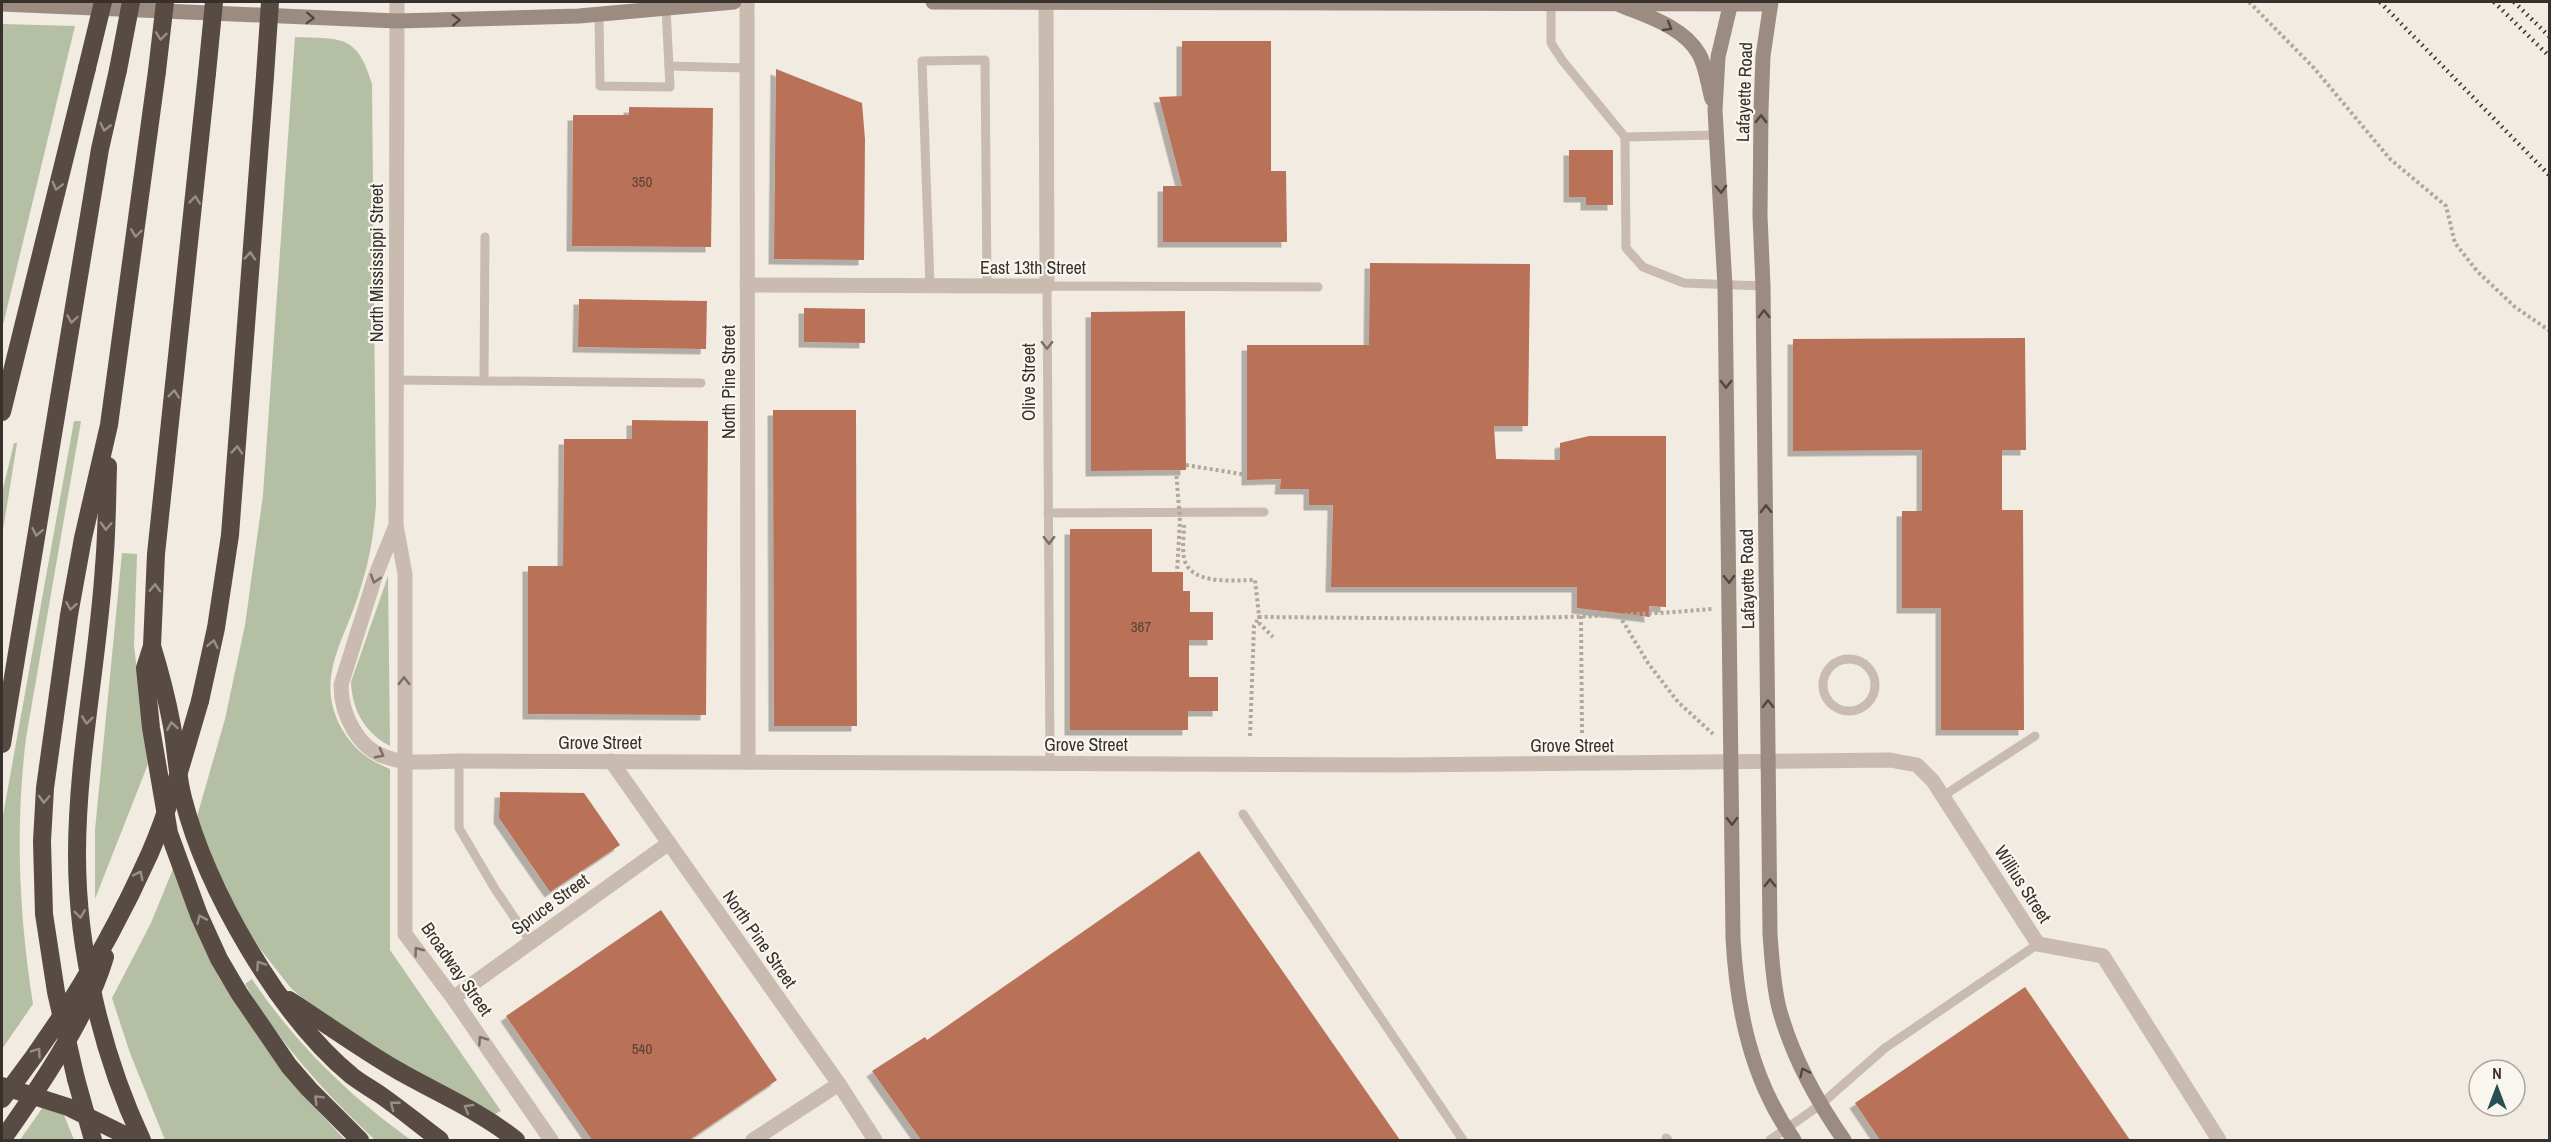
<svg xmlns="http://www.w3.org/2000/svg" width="2551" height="1142" viewBox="0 0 2551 1142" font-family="'Archivo Narrow',sans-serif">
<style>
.green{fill:#b5bfa3}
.building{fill:#b97258;filter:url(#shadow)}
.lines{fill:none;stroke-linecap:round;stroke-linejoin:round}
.path{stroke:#b4a699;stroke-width:4;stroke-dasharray:3 3;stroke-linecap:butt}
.lane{stroke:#c9bbaf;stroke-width:9}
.street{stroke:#c9bbaf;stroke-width:15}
.secondary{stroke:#9c8b80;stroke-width:15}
.highway{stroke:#584b44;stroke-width:18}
.rail{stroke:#38302c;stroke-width:4.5;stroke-dasharray:1.5 4.5;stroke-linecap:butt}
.path-bridge{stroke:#b4a699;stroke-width:4;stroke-dasharray:3 3;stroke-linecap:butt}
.highway-bridge{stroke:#584b44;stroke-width:18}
.oneway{stroke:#514741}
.oneway2{stroke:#988f88}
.oneway3{stroke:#796f67}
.labels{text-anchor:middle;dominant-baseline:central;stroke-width:4.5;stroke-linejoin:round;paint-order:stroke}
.number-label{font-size:15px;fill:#584037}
.street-label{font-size:18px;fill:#38302c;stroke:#f9f5ef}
</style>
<defs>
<filter id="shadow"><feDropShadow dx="-5.5" dy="5.5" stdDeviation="0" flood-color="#0004"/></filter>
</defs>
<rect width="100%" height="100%" fill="#f1ebe2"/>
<g class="green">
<path d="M2 24 75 26 2 329Z"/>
<path d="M295 37C342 39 357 34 372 84L376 505C374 533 369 563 360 590 346 639 313 678 342 729 354 750 368 760 390 769V950L501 1111 493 1115 364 1044 314 1009 290 987 249 935 232 906 196 820 225 719 245 625 263 495Z"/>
<path d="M74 421H81L26 738C15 828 19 915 33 1004L2 1049V821Z"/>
<path d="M14 443H17L2 536V493Z"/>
<path d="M122 553 137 554 134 646 148 764 95 899V830Z"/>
<path d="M388 576 390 746C365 733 352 710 351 682Z"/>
<path d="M173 869 219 977 265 1046 299 1090 345 1140H165L130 1053 112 998 151 923Z"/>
<path d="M252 979C296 1044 347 1094 411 1140H375C325 1093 280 1044 245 984Z"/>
<path d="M43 1107 64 1115 74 1140H20Z"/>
</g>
<g class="building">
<path d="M1182 41H1271V171H1286L1287 242H1163V186H1182L1159 97 1182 96Z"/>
<path d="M776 69 862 103 865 139 864 260 774 259Z"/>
<path d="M629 107 713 108 711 247 572 246 573 115H629Z"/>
<path d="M1569 150H1613V205H1586V197H1569Z"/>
<path d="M1370 263 1530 264 1528 426H1494L1496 459 1560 460V443L1589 436H1666V607L1649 606 1650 617 1577 608V587H1331L1333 505H1309V489H1280L1281 479 1247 480V345H1369Z"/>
<path d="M579 299 707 301 706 349 578 347Z"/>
<path d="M804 308 865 309V343L804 342Z"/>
<path d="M1185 311 1186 470 1091 471V312Z"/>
<path d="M2025 338 2026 450H2002V510H2023L2024 730H1941V608H1902V511H1922V450L1793 451V339Z"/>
<path d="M773 410H856L857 726H774Z"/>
<path d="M632 420 708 421 706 715 528 714V566H563L564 439H632Z"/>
<path d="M1070 529H1152V572H1183V591H1190V612H1213V640H1189V677H1218V711H1188V730H1070Z"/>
<path d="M500 792 584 793 620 845 550 892 499 818Z"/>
<path d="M1199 851 1400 1140H921L872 1071 925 1037 927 1040Z"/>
<path d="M661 910 777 1080 689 1140H592L506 1016Z"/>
<path d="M2025 987 2130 1140H1880L1855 1103Z"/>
</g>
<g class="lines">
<g class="path">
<path d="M2249 2 2314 68 2390 159 2446 206 2455 243 2477 271 2515 307 2550 331"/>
<path d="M1186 465 1247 475"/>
<path d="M1184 525C1184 535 1182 548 1184 558 1190 586 1234 580 1255 580L1260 624 1273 637"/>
<path d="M1619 615 1648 663 1678 702 1713 734"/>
<path d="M1581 616 1582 735"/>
<path d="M1250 736 1254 626 1259 617C1410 618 1562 622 1712 609"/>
</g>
<g class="lane">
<path d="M1551 3V43L1562 60 1625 137"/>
<path d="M599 14 600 86 670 87 666 8"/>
<path d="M669 66 747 68"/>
<path d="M1717 135 1625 137 1626 248 1643 267 1684 283 1763 286"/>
<path d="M930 286 922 61 985 60 987 286"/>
<path d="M395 380 701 383"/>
<path d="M484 381 485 237"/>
<path d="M1048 513 1264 512"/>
<circle cx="1849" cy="685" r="26"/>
<path d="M459 761V828L495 889 531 942"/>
<path d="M1050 763 1047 286 1318 287"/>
<path d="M1943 796 2035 736"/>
<path d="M1243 814 1463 1140"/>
<path d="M1666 1138 1668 1140"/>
<path d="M1770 1140 1820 1105 1885 1048 2038 944"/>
</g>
<g class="street">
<path d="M397 2 396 525 405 574V934L453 998 551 1140"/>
<path d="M747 2 748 762"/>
<path d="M747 285 1047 286 1046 2"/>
<path d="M396 525 375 577 341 685C341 714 358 750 389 758 410 765 438 761 459 761L1402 765 1890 760 1917 765 1933 781 2038 944 2103 956 2219 1140"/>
<path d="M611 761 839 1084 875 1140"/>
<path d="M453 998 669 843"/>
<path d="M753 1140 839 1084"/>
</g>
<g class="secondary">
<path d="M933 2 1770 4"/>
<path d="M1731 2 1718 57 1715 110 1725 286 1733 938C1737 1010 1751 1080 1794 1140"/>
<path d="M1771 2 1763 56 1761 110 1760 216 1763 286 1770 934C1772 959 1773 984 1779 1008 1792 1056 1816 1100 1844 1140"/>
<path d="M2 4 397 21 579 16 734 2"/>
<path d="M1620 5C1647 16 1684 27 1699 54 1706 66 1708 85 1712 99"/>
</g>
<g class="highway">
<path d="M207 73 156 554 152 646 145 668 151 728 169 833 199 915 219 959 239 993 289 1066 309 1089 360 1140"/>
<path d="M2 412 87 68"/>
<path d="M108 466C107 499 107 533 104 566 98 662 77 758 77 855 77 950 102 1055 142 1140"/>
<path d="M152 646C160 672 167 699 172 726 176 750 177 775 183 798 206 889 279 1016 352 1076 361 1083 372 1089 382 1096 402 1110 421 1126 440 1140"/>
<path d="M200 701 216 628 230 535 265 76"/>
<path d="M2 744 100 149 118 70"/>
<path d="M289 1000C325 1023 359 1048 397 1070 437 1093 480 1111 516 1140"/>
<path d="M76 1079 56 992 44 914 42 841 45 788 69 615 83 538 109 425 157 71"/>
<path d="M2 1086 68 1107 135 1140"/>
</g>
<g class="rail">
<path d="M2380 2 2550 176"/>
<path d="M2494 2 2550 57"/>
<path d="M2514 2 2550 37"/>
</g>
<path class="path-bridge" d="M1176 470 1180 521 1177 572"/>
<g class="highway-bridge">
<path d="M87 68 103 2"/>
<path d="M118 70 131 2"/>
<path d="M157 71 165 2"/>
<path d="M207 73 214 2"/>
<path d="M265 76 270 2"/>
<path d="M76 1079 93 1140"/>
<path d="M2 1099C61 1024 111 940 150 853 171 804 185 752 200 701"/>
<path d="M2 1140C39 1088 87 1018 105 957"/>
</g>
</g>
<defs><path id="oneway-chevron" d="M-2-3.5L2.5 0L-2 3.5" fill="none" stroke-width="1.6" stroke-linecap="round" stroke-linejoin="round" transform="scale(1.5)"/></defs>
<g class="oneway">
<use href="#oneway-chevron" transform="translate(310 18) rotate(2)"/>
<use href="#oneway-chevron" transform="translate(456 20) rotate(-2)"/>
<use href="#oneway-chevron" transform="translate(1668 27) rotate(31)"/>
<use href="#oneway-chevron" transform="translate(1761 119) rotate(-89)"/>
<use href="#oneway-chevron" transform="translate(1721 189) rotate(87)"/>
<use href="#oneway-chevron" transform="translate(1764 314) rotate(-91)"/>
<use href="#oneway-chevron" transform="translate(1726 384) rotate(90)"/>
<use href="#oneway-chevron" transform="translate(1766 509) rotate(-91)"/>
<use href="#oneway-chevron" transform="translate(1729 579) rotate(89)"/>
<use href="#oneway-chevron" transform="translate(1768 704) rotate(-91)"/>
<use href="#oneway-chevron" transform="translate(1732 821) rotate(89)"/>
<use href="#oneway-chevron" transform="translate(1770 883) rotate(-90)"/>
<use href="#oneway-chevron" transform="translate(1804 1072) rotate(-115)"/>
</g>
<g class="oneway2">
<use href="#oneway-chevron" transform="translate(161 36) rotate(97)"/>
<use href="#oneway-chevron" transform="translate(105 127) rotate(103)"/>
<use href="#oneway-chevron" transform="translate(57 186) rotate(104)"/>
<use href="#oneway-chevron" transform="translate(195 200) rotate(-84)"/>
<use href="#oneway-chevron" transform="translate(136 233) rotate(97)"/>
<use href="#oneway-chevron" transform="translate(250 256) rotate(-86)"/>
<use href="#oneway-chevron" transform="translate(72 319) rotate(99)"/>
<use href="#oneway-chevron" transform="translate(174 394) rotate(-84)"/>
<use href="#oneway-chevron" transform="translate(237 450) rotate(-86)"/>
<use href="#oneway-chevron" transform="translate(106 526) rotate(92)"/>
<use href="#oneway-chevron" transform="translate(37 532) rotate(101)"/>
<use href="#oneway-chevron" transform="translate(155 588) rotate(-88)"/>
<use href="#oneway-chevron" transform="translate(71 606) rotate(100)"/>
<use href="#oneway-chevron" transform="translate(213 644) rotate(-79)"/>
<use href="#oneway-chevron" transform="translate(87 720) rotate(97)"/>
<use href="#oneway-chevron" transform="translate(172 726) rotate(-100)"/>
<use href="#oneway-chevron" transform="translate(44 799) rotate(93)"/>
<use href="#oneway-chevron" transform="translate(139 875) rotate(-64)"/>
<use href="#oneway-chevron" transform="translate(80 914) rotate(83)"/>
<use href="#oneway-chevron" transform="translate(201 919) rotate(-114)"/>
<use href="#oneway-chevron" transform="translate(260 965) rotate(-124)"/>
<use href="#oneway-chevron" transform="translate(37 1052) rotate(-55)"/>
<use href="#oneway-chevron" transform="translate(318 1099) rotate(-135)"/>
<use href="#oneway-chevron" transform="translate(394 1105) rotate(-142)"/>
<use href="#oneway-chevron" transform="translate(468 1108) rotate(-150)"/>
</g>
<g class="oneway3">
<use href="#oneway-chevron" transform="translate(1047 345) rotate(90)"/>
<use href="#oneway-chevron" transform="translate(1049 540) rotate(90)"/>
<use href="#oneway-chevron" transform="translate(375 579) rotate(108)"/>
<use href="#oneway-chevron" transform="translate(404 681) rotate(-90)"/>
<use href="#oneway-chevron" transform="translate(380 754) rotate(28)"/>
<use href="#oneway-chevron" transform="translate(418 951) rotate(-127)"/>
<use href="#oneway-chevron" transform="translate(482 1040) rotate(-124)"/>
</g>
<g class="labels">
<g class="number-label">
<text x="642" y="181">350</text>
<text x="1141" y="626">367</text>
<text x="642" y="1048">540</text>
</g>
<g class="street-label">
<text transform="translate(1744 92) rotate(-88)">Lafayette Road</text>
<text transform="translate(376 263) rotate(-90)">North Mississippi Street</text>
<text x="1033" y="267">East 13th Street</text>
<text transform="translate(728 382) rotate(-90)">North Pine Street</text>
<text transform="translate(1028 382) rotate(-90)">Olive Street</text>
<text transform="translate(1747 579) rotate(-91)">Lafayette Road</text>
<text x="600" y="742">Grove Street</text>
<text x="1086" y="744">Grove Street</text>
<text x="1572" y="745">Grove Street</text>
<text transform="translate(2023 884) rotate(57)">Willius Street</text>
<text transform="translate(550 904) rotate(-36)">Spruce Street</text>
<text transform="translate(760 939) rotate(55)">North Pine Street</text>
<text transform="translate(457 969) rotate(55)">Broadway Street</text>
</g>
</g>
<rect width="2551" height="1142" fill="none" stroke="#38302c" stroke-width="6"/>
<g transform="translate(2497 1088)"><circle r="28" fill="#f9f5ef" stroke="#aca6a1" stroke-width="1.5"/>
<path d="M0-4.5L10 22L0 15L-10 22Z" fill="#265256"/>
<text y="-9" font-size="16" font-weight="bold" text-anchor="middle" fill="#38302c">N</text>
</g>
</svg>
